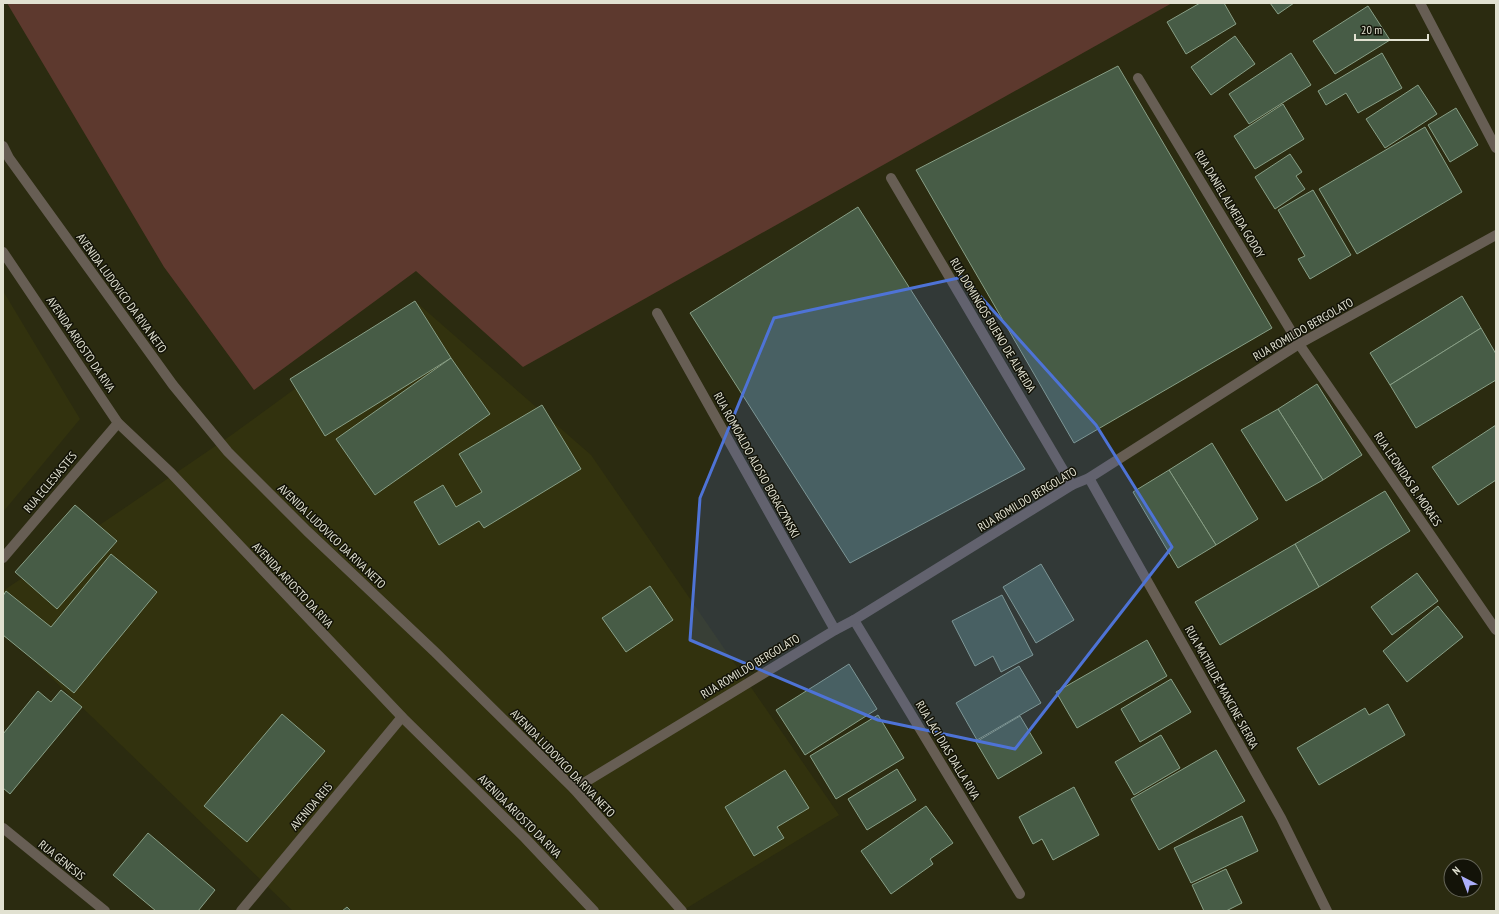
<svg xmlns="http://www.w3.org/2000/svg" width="1499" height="914" viewBox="0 0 1499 914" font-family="'PT Sans Narrow',sans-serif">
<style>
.built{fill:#32320e}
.green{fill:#5d392e}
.building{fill:#475c46;stroke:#889f86}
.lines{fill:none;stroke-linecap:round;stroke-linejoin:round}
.minor{stroke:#675e54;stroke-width:10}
.marked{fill:#4e73d6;fill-opacity:0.2;stroke:#4e73d6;stroke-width:3;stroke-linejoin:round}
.labels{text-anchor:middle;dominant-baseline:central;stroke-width:3;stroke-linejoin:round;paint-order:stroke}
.street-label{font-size:12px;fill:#e1e1d1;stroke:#131308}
</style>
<rect width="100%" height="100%" fill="#2b2b10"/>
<g class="built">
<path d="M3 291 80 419 3 512Z"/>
<path d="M415 301 591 455 839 815 682 911H293L3 631V591L233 434Z"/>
</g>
<path class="green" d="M7 3H1172L523 367 416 271 254 390 164 267Z"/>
<g class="building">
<path d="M1200 3H1224L1236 24 1186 54 1167 22Z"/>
<path d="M1270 3H1294L1278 14Z"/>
<path d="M1368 6 1390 40 1335 74 1313 41Z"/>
<path d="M1235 36 1255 64 1211 95 1191 67Z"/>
<path d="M1291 53 1311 85 1249 124 1229 94Z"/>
<path d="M1382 53 1402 88 1358 113 1346 93 1326 105 1318 91Z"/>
<path d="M1118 66 1272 328 1074 443 916 170Z"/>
<path d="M1418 85 1437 114 1385 148 1366 119Z"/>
<path d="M1283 104 1304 139 1255 169 1234 136Z"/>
<path d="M1456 108 1478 145 1450 162 1428 125Z"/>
<path d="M1425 127 1462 192 1357 254 1319 189Z"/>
<path d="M1290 154 1302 172 1296 176 1305 189 1275 209 1255 177Z"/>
<path d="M1313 190 1351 255 1310 279 1298 259 1305 256 1278 210Z"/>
<path d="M858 207 1025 469 850 563 690 313Z"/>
<path d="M1462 296 1481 328 1390 385 1370 353Z"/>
<path d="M415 301 451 358 325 436 290 379Z"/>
<path d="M1481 328 1496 354V380L1416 428 1390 385Z"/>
<path d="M451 358 490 414 375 495 336 439Z"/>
<path d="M1317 384 1362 455 1323 480 1278 409Z"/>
<path d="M542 405 581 469 484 528 479 521 439 545 414 502 443 485 456 507 482 492 459 454Z"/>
<path d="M1278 409 1323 480 1286 501 1241 430Z"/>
<path d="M1496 425V480L1458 505 1432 467Z"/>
<path d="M1212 443 1258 519 1216 545 1169 470Z"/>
<path d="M1169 470 1216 545 1178 568 1133 492Z"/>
<path d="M1385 491 1410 531 1319 587 1295 544Z"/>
<path d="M75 505 117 541 57 609 15 572Z"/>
<path d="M1295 544 1319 587 1220 645 1195 602Z"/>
<path d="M111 554 157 592 74 693 3 635V596L6 591 51 627Z"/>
<path d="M1041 564 1074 620 1036 643 1003 587Z"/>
<path d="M1417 573 1438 601 1392 635 1371 607Z"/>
<path d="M650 586 673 620 626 652 602 618Z"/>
<path d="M1002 595 1033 655 1001 672 993 656 975 666 952 621Z"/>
<path d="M1438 606 1463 637 1407 682 1383 651Z"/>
<path d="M1147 640 1167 676 1077 728 1056 692Z"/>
<path d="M849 664 877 709 805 755 776 710Z"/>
<path d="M1019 666 1041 703 977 740 956 703Z"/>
<path d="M1171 679 1191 712 1140 742 1121 709Z"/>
<path d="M61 690 82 707 10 794 3 788V734L38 691 51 702Z"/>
<path d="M1388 704 1405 735 1319 785 1297 748 1365 708 1369 715Z"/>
<path d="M282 714 325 751 247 842 204 806Z"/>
<path d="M878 715 904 758 836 799 810 756Z"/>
<path d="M1020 716 1042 753 998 779 976 742Z"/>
<path d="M1161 735 1180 768 1134 795 1115 762Z"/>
<path d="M1216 750 1245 801 1159 850 1131 799Z"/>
<path d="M897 769 916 800 867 830 848 799Z"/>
<path d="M785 770 809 808 777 827 784 838 754 856 725 807Z"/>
<path d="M1074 787 1099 835 1053 860 1042 839 1033 844 1019 817Z"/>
<path d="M926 806 953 843 930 859 933 864 891 894 861 851Z"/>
<path d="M1242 816 1258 851 1191 883 1174 848Z"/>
<path d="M148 833 215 890 198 911H156L113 875Z"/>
<path d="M1226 869 1242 903 1226 911H1204L1192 885Z"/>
<path d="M347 907 351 911H342Z"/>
</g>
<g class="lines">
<g class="minor">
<path d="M1420 3 1496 148"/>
<path d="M1138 78 1299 344 1496 630"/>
<path d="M3 146 9 158 173 385 228 452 307 531 435 652 574 789 682 911"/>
<path d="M891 178 1072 485"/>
<path d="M3 252 118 423 171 473 402 717 525 838 594 911"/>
<path d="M657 313 835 630"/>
<path d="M1089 478 1281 818 1327 911"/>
<path d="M3 558 118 423"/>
<path d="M854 620 1020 894"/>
<path d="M574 789 835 630 854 620 1072 485 1089 478 1299 344 1496 235"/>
<path d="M3 828 105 911"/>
<path d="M241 911 402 717"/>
</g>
</g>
<path class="marked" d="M963 277 1096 425 1172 547 1015 749 878 720 690 640 700 498 774 318Z"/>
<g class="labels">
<g class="street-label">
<text transform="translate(1230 204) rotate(59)">RUA DANIEL ALMEIDA GODOY</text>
<text transform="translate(122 293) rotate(54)">AVENIDA LUDOVICO DA RIVA NETO</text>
<text transform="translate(993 325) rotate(59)">RUA DOMINGOS BUENO DE ALMEIDA</text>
<text transform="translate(1303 329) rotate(-30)">RUA ROMILDO BERGOLATO</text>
<text transform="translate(81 344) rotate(56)">AVENIDA ARIOSTO DA RIVA</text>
<text transform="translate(757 465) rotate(61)">RUA ROMOALDO ALOSIO BORACZYNSKI</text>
<text transform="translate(1408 479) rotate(56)">RUA LEONIDAS B. MORAES</text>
<text transform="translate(50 482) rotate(-50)">RUA ECLESIASTES</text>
<text transform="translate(1027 499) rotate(-31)">RUA ROMILDO BERGOLATO</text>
<text transform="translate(332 536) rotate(44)">AVENIDA LUDOVICO DA RIVA NETO</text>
<text transform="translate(293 585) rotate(47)">AVENIDA ARIOSTO DA RIVA</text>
<text transform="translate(750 666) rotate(-31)">RUA ROMILDO BERGOLATO</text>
<text transform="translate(1222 687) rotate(61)">RUA MATHILDE MANCINE SIERRA</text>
<text transform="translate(948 750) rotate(59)">RUA LACI DIAS DALLA RIVA</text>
<text transform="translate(563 763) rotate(46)">AVENIDA LUDOVICO DA RIVA NETO</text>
<text transform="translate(311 806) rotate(-50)">AVENIDA REIS</text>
<text transform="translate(520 816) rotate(45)">AVENIDA ARIOSTO DA RIVA</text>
<text transform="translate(62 860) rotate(39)">RUA GENESIS</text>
</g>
</g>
<rect width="1499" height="914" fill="none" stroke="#e1e1d1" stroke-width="8"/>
<g transform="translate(1463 878) rotate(318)"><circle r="19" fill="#131308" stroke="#656558"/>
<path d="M0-3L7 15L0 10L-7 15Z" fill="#acaffb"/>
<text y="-6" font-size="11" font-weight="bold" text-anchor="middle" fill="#e1e1d1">N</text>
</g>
<path d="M1355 34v6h73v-6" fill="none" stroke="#e1e1d1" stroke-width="2"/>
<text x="1361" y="34" font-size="12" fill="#e1e1d1" stroke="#131308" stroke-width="3" paint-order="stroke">20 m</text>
</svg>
